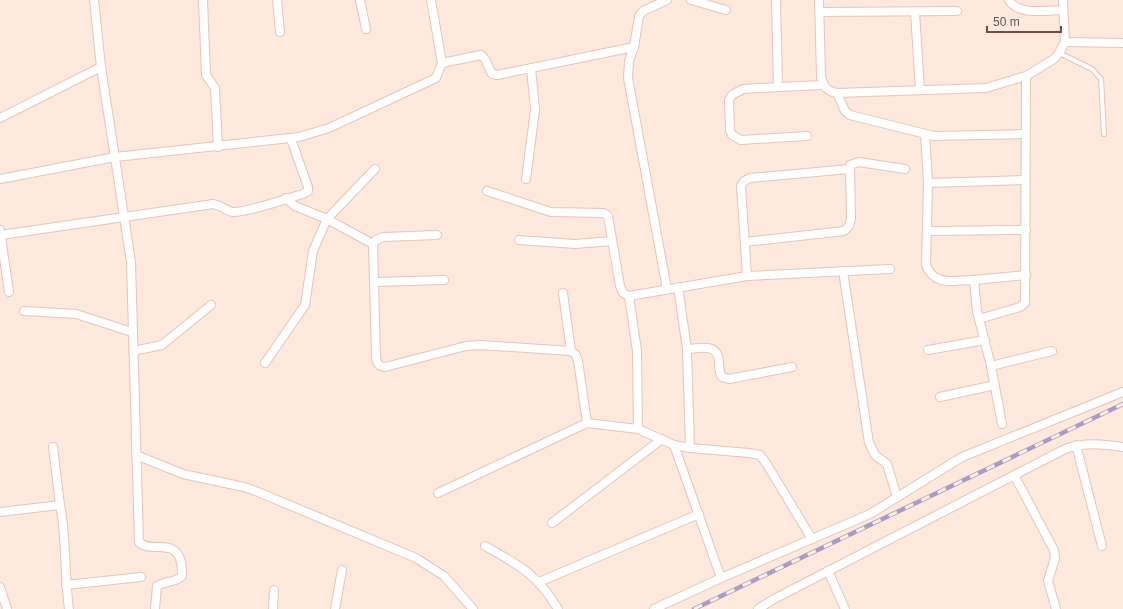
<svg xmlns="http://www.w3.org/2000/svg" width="1123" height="609" viewBox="0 0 1123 609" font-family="Helvetica,sans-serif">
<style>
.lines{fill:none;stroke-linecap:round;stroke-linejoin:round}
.lane-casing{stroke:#e4c4bb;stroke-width:6}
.street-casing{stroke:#e4c4bb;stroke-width:10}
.lane{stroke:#fff;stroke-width:4}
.street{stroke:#fff;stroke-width:8}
.rail-casing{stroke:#a89bc6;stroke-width:4.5}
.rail{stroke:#ffeee4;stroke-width:3;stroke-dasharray:9;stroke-linecap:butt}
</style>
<rect width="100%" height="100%" fill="#fee9dc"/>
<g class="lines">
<g class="lane-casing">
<path id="lane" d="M1059 53 1092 69 1101 79 1104 134"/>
</g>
<g class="street-casing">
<g id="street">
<path d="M94 0 101 67 131 262 139 542C152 556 183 531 182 576 175 583 165 581 157 586L155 609"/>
<path d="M203 0 206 75 215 88 218 147"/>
<path d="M277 0 280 32"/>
<path d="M360 0 366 29"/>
<path d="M691 0 726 10"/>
<path d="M819 0 821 77C824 87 827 91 837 93"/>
<path d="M1009 0C1018 16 1047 10 1063 10"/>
<path d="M776 2 778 87 823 85"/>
<path d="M820 12 957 11"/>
<path d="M915 12 920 90"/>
<path d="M1065 42 1123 43"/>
<path d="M634 47 639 16 643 11 667 0"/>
<path d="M442 63 481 55 485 59 492 74 497 75 634 47 629 61 628 78 667 289"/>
<path d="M778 87 743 89 732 95 729 100 730 130 732 135 741 140 807 136"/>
<path d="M0 118 101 67"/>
<path d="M925 134 928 183 926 265C934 287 955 280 974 280L977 311 991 366 1002 424"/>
<path d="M1025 134 934 136 850 115 845 111 837 93 986 88 1026 76 1054 59 1059 53 1065 42 1063 0"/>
<path d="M0 179 115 157 299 137 329 128 436 78 442 63 431 0"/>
<path d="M526 179 535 110 531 68"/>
<path d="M928 183 1025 180"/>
<path d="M487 191 551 212 604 213 608 216 620 286 623 293 629 296 747 276 890 269"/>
<path d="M286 198 295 206 327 219 373 244 376 357C377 364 378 366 385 367L466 346 480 345 571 351 576 355 578 361 587 423"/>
<path d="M0 230 9 292"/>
<path d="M927 231 1026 230"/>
<path d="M1 235 213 204C221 205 226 211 233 212 246 213 288 198 303 194L308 191V187L291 139"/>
<path d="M519 240 575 244 612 241"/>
<path d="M745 242 844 231 849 226 851 218 850 165 859 162 905 169"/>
<path d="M373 244 376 240 383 237 437 235"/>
<path d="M843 271 869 443 875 455 887 464 897 497"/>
<path d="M747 276 741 186 744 181 750 178 849 169"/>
<path d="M974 280 1026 275"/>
<path d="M374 282 444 280"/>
<path d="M678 287 687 349 690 448"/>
<path d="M563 293 571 351"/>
<path d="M629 296 637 351 638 429"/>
<path d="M24 311 76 314 132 332"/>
<path d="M979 319 1020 307 1025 303 1026 76"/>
<path d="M687 349C701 348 718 343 719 362 719 368 719 372 722 377L729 379 792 367"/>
<path d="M928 350 985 340"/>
<path d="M133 351 162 345 211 305"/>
<path d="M265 363 305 305 313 251 327 219 375 169"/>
<path d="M991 366 1052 351"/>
<path d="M940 397 995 385"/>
<path d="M674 445 721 578"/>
<path d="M1076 445 1102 546"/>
<path d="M53 447 60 505"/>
<path d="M136 455 183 474 244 487 258 492 416 558 444 576 473 609"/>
<path d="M1014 475 1054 550 1055 558 1048 581 1056 609"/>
<path d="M438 493 587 423 638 429 674 445 690 448 749 453 760 455 766 463 812 539"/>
<path d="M0 512 60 505C67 540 64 574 69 609"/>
<path d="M552 523 662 439"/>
<path d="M485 546C519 565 537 574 558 609"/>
<path d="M828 571 845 609"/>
<path d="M539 582 699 514"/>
<path d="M66 585 141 577"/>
<path d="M0 587 7 609"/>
<path d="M273 609 274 590"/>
<path d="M335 609 342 570"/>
<path d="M654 609 721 578 870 514 962 457 1123 392"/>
<path d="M758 609 774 599 1065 449C1085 442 1103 444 1123 447"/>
</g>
</g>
<use href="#lane" class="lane"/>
<use href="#street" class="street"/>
<g class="rail-casing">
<path id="rail" d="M694 609 1123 404"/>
</g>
<use href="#rail" class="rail"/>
</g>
<path d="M987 26v6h74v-6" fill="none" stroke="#744943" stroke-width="2"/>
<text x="993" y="26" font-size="12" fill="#744943" stroke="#ffeee4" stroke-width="3" paint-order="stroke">50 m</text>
</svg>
